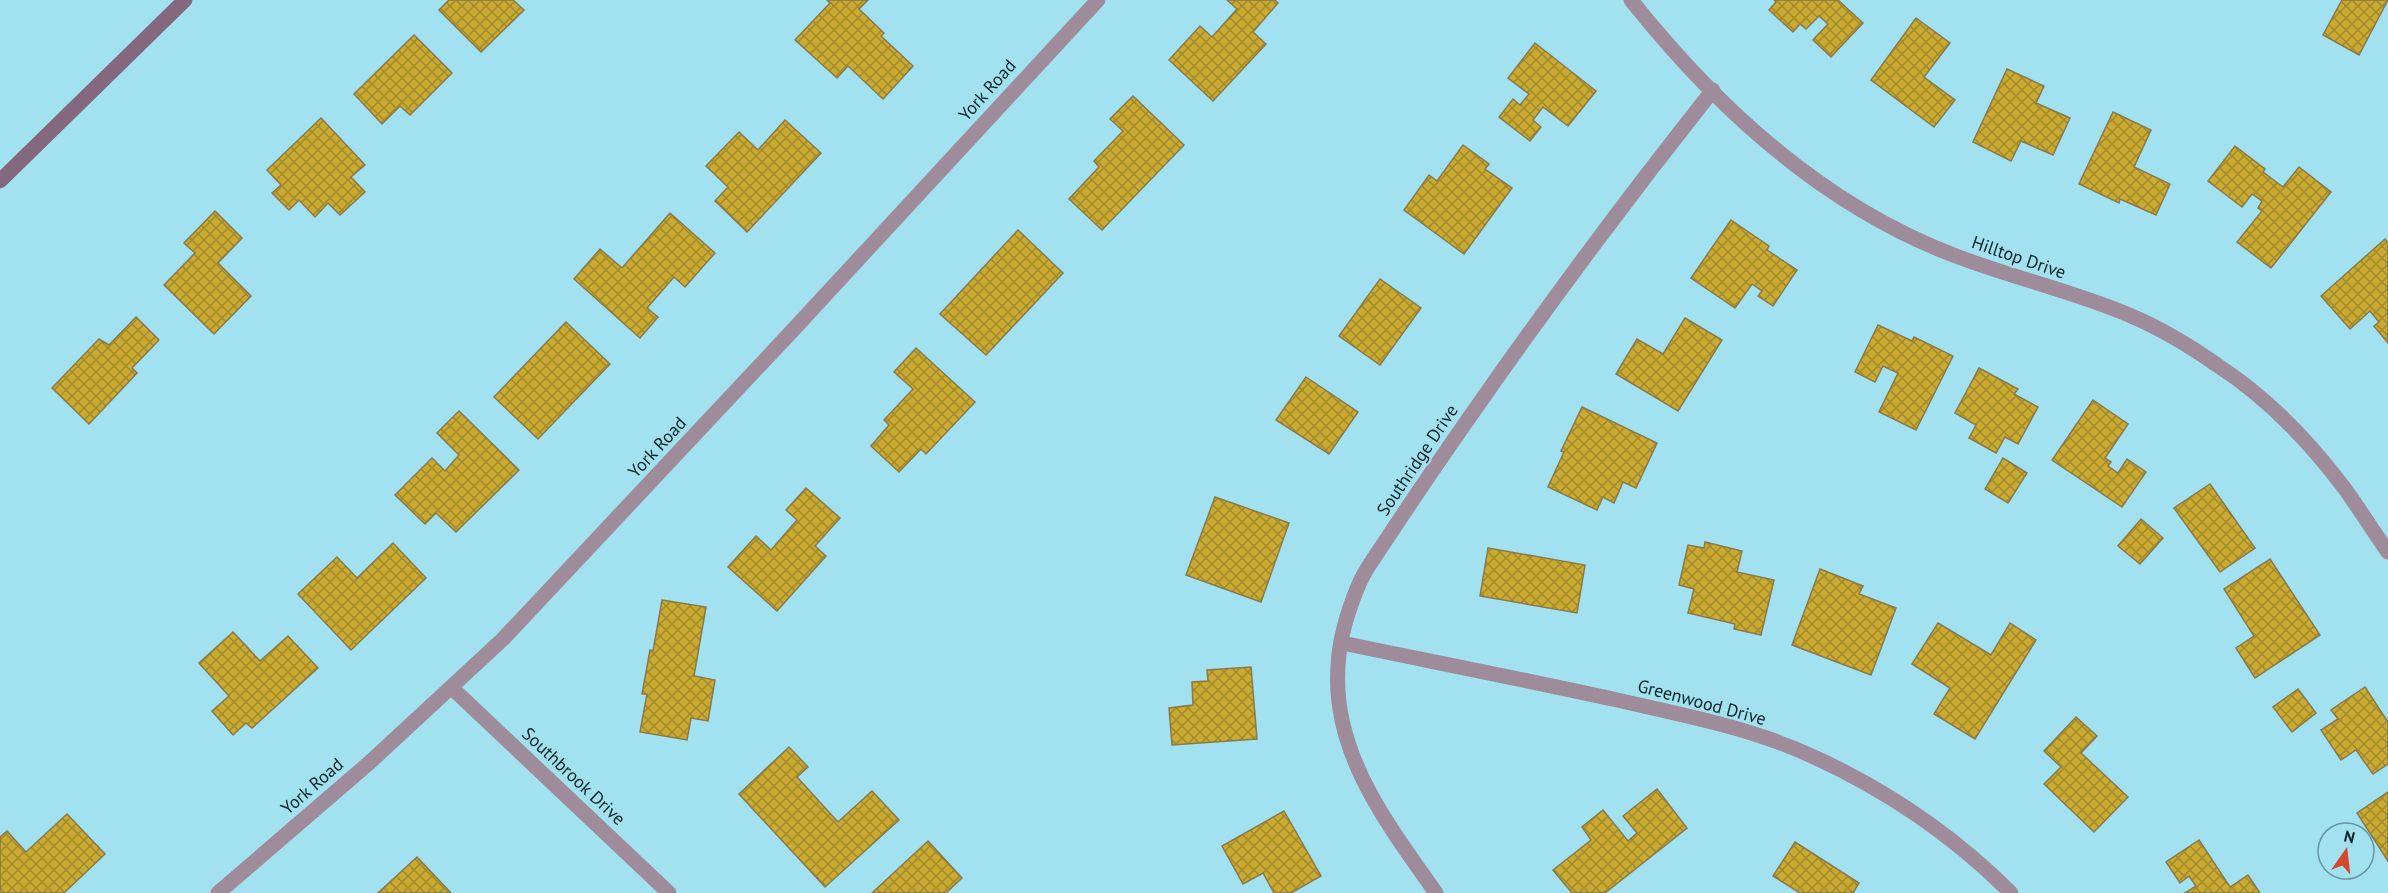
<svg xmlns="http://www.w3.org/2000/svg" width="2388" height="893" viewBox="0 0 2388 893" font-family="'PT Sans',sans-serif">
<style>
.building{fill:url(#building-cross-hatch);stroke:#887a4c;stroke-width:1.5}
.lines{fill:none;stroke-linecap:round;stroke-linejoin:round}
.street{stroke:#9f8c9b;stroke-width:15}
.secondary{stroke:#84697e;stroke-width:15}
.labels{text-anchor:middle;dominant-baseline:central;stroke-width:4.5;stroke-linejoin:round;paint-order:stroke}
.street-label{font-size:18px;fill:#0b252a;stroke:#a2e1f0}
</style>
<defs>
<pattern id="building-cross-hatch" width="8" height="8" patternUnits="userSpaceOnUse" patternTransform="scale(1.5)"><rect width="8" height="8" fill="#caaa31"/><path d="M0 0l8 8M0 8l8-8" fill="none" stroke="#a28a2a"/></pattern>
</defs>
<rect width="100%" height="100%" fill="#a2e1f0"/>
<g class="building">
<path d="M449 0H513L524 10 481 52 439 10Z"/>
<path d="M827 0H868L859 9 884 33 881 36 913 66 883 99 848 66 837 78 795 40 830 3Z"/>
<path d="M1227 0H1275L1278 3 1253 32 1266 44 1213 101 1169 60 1200 26 1212 37 1237 9Z"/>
<path d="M1774 0H1838L1863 23 1831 57 1813 40 1828 24 1819 16 1806 29 1800 24 1793 32 1769 10 1776 2Z"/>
<path d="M2342 0H2388L2359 55 2323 35Z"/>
<path d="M1916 18 1950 43 1924 77 1955 100 1934 127 1871 80Z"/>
<path d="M414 35 452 73 410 115 400 106 382 124 354 94Z"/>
<path d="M1535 43 1596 91 1568 126 1543 107 1533 120 1541 127 1530 141 1499 117 1513 99 1520 105 1529 94 1508 78Z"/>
<path d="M2007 69 2044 86 2036 103 2070 118 2053 155 2021 141 2011 161 1973 142Z"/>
<path d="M1133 96 1184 145 1102 230 1069 199 1099 167 1094 161 1123 131 1110 119Z"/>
<path d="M2113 112 2151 130 2134 167 2170 184 2156 215 2120 199 2119 203 2079 184Z"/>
<path d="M321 118 365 165 351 177 365 192 340 215 328 203 315 217 299 200 289 210 272 193 281 185 267 170Z"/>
<path d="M785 120 821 153 747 232 715 201 728 187 706 166 739 132 758 150Z"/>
<path d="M1463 145 1489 164 1485 169 1512 188 1464 254 1404 210 1429 175 1437 181Z"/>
<path d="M2235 146 2265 169 2263 172 2283 187 2299 167 2331 192 2271 268 2237 242 2262 211 2258 208 2262 201 2252 194 2242 207 2208 181Z"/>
<path d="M215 211 242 238 218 263 251 296 214 334 164 285 195 253 184 243Z"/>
<path d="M670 213 715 253 685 287 674 277 647 308 658 317 640 338 574 279 600 249 622 268Z"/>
<path d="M1731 220 1769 246 1767 250 1797 270 1773 306 1758 296 1762 291 1752 284 1735 308 1691 278Z"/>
<path d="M1018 230 1063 273 986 355 940 314Z"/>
<path d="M2385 239 2388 243V343L2374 326 2379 322 2370 311 2350 329 2321 296Z"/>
<path d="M1380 279 1421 308 1380 365 1339 336Z"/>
<path d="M136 317 159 340 132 368 137 373 89 424 52 388 99 339 109 345Z"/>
<path d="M1685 318 1722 340 1678 411 1616 374 1637 339 1663 354Z"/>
<path d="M566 322 610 364 538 439 494 397Z"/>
<path d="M1878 325 1912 341 1914 337 1953 356 1916 430 1879 412 1898 373 1883 366 1875 382 1855 372Z"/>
<path d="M916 348 975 402 926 454 921 449 899 472 871 446 889 425 884 420 913 389 894 372Z"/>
<path d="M1979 368 2018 389 2014 394 2038 407 2018 444 2005 437 1996 453 1969 438 1976 425 1955 413Z"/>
<path d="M1306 377 1358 412 1329 454 1276 420Z"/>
<path d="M2093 400 2128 424 2105 458 2111 462 2108 466 2118 473 2127 459 2146 472 2122 507 2052 460Z"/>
<path d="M1582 407 1657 443 1636 488 1623 482 1614 503 1603 497 1597 510 1548 487 1564 452 1561 451Z"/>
<path d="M459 411 519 470 456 532 436 513 425 524 395 495 432 458 445 471 459 455 437 433Z"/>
<path d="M2003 458 2027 473 2008 503 1985 489Z"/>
<path d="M2210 484 2255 548 2220 572 2174 508Z"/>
<path d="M806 488 840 518 815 546 826 556 777 611 728 567 756 536 771 550 797 520 786 510Z"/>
<path d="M1215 497 1289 523 1261 602 1186 575Z"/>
<path d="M2141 519 2163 538 2140 564 2118 546Z"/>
<path d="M1705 542 1742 551 1737 572 1774 580 1761 635 1734 629 1735 624 1688 613 1694 589 1679 585 1688 545 1704 548Z"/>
<path d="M393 543 426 578 351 650 298 594 337 557 357 578Z"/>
<path d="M1488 548 1585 565 1577 613 1480 596Z"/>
<path d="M2270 559 2320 635 2255 678 2236 648 2254 636 2224 589Z"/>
<path d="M1820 569 1863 586 1859 594 1896 608 1871 675 1792 645Z"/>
<path d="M662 600 706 607 694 676 715 680 708 721 691 718 687 740 640 732 647 694H642L650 650 653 651Z"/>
<path d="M1938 623 1991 655 2010 623 2036 640 1975 739 1934 714 1950 688 1912 664Z"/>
<path d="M233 632 260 661 288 636 318 668 252 728 246 723 233 735 212 711 229 696 199 663Z"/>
<path d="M1251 667 1257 739 1172 745 1169 708 1193 705 1192 682 1208 681 1207 670Z"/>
<path d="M2365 687 2388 722V764L2373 774 2356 750 2341 760 2321 730 2338 719 2331 710Z"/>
<path d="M2298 689 2316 713 2292 732 2273 707Z"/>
<path d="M2076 717 2097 736 2081 753 2128 797 2094 832 2044 784 2061 767 2044 751Z"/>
<path d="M789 747 808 767 797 777 838 822 872 791 899 820 825 887 739 794Z"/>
<path d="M1657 789 1687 828 1605 893H1572L1553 870 1591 840 1582 827 1603 810 1628 841 1637 833 1623 816Z"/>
<path d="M2388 792V861L2357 813Z"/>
<path d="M1284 811 1321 876 1291 893H1274L1263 873 1243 884 1222 846Z"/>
<path d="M67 814 105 854 64 893H0V837L7 831 26 852Z"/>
<path d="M2199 840 2230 887 2248 875 2260 893H2185L2196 886 2189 876 2180 883 2166 862Z"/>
<path d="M928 841 962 878 946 893H872Z"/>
<path d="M1795 842 1859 883 1853 893H1800L1773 876Z"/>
<path d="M417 857 451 893H378Z"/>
</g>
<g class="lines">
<g class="street">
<path d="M1631 0C1717 108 1825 207 1956 256 2013 278 2073 291 2129 315 2160 328 2190 346 2217 365 2265 396 2307 439 2342 485 2358 506 2372 530 2388 552"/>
<path d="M1342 643C1434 662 1526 680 1617 700 1683 715 1752 728 1814 757 1886 790 1954 836 2011 893"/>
<path d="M452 688 669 893"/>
<path d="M218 893 369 763 503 639 793 330 1098 0"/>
<path d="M1436 893C1389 826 1332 754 1338 667 1339 639 1348 610 1359 584 1365 569 1377 554 1386 540 1413 499 1441 458 1469 418 1547 306 1628 197 1713 90"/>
</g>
<path class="secondary" d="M0 181 185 0"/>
</g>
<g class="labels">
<g class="street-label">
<text transform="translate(987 90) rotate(-48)">York Road</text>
<text transform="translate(2019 257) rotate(19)">Hilltop Drive</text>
<text transform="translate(657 447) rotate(-47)">York Road</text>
<text transform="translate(1417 460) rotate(-56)">Southridge Drive</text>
<text transform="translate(1702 702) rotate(15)">Greenwood Drive</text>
<text transform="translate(574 776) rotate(43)">Southbrook Drive</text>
<text transform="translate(312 786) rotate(-41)">York Road</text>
</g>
</g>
<g transform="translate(2346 851) rotate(14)"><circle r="28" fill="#a2e1f0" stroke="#6696a1" stroke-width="1.5"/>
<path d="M0-4.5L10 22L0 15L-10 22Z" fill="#d4492d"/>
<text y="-9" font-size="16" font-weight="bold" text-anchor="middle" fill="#0b252a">N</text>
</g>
</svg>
